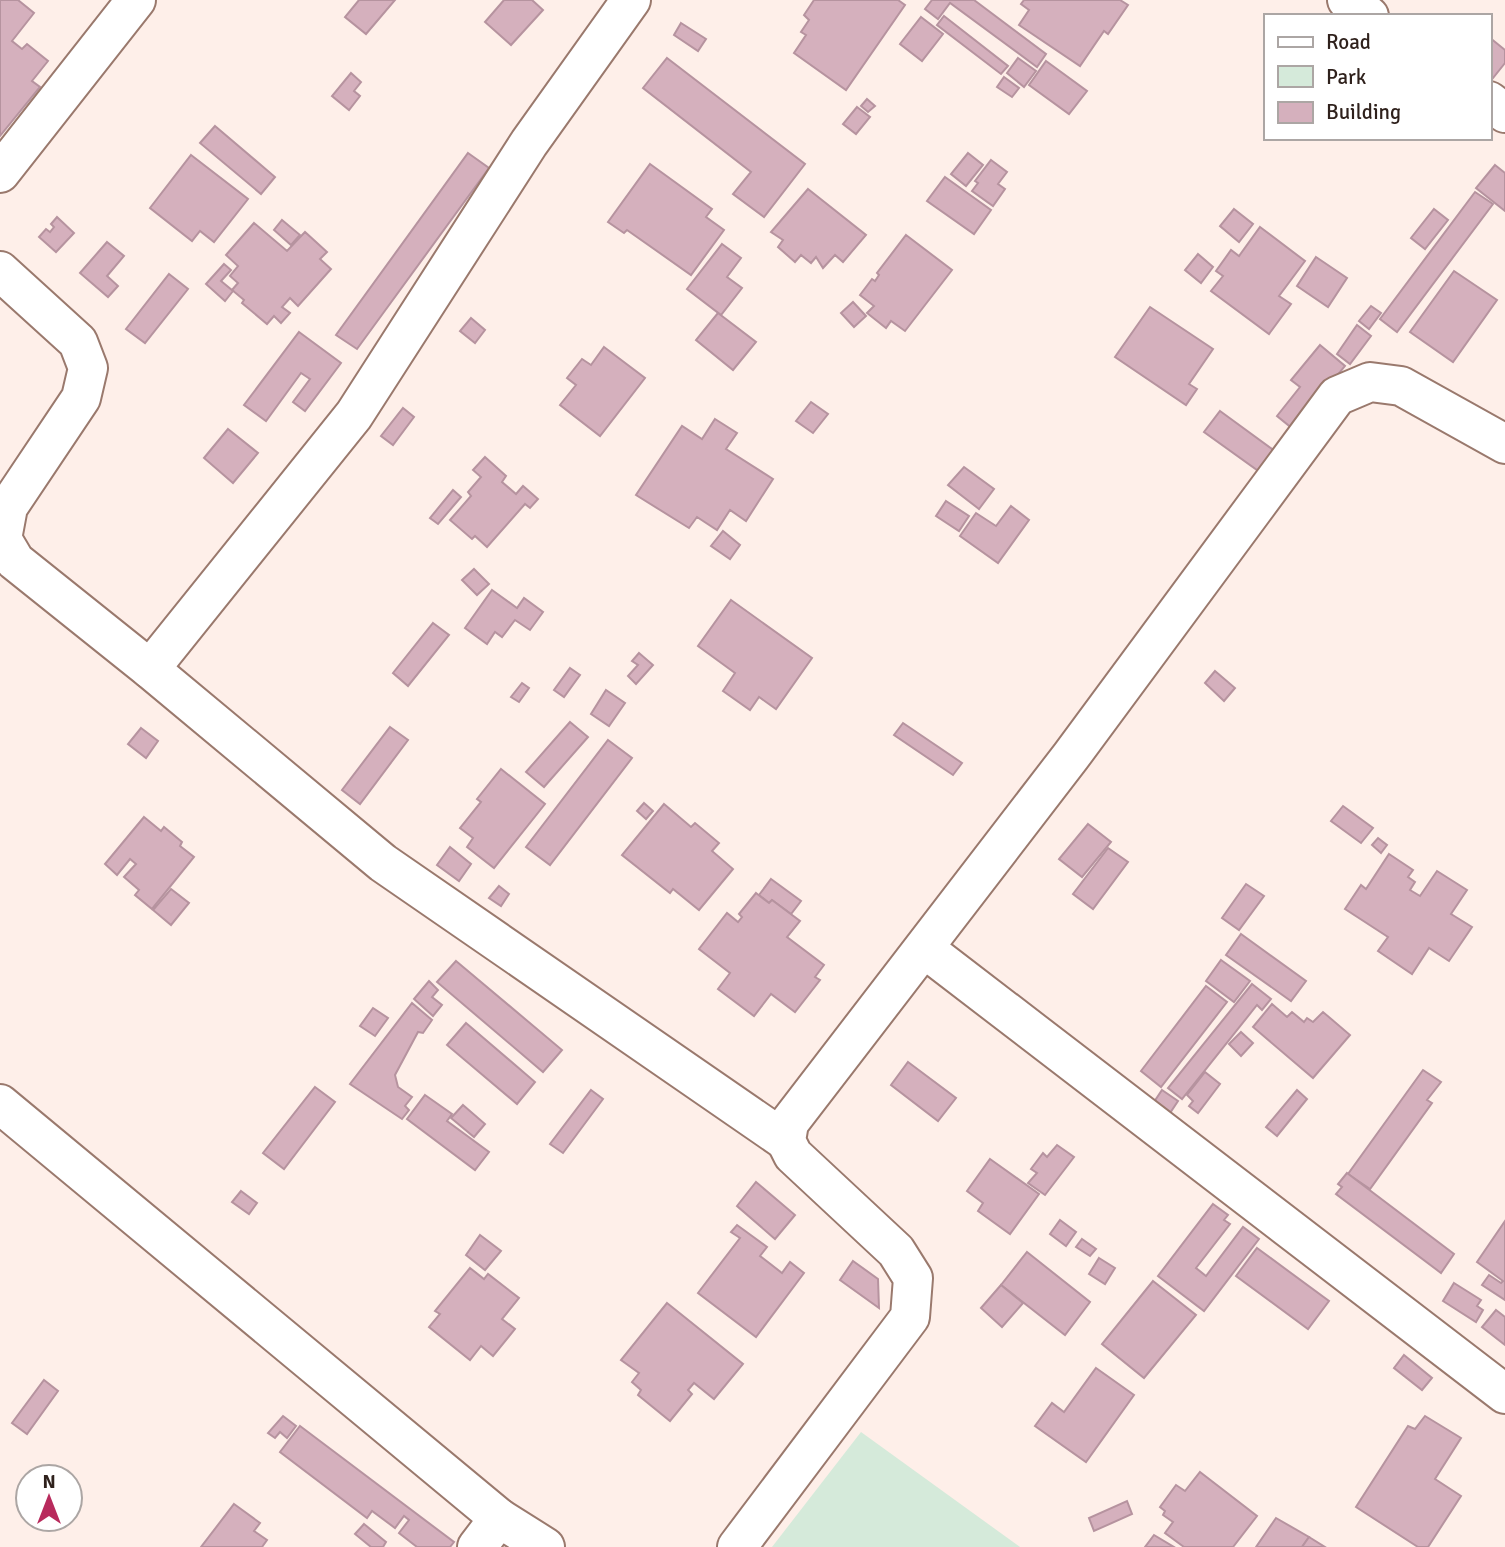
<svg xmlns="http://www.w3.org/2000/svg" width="1505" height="1547" viewBox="0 0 1505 1547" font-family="Signika,sans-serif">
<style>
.green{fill:#d5eada}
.building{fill:#d5b0bd;stroke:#b6939f;stroke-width:2}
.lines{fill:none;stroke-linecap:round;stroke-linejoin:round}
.minor-casing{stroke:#9a796d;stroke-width:42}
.minor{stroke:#fff;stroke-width:38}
</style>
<rect width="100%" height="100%" fill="#feefe9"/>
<path class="green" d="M861 1432 1020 1547H772Z"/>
<g class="building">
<path d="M0 0H18L34 13 12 41 22 49 27 44 48 61 32 81 40 87 0 136Z"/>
<path d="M359 0H395L366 34 345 17Z"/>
<path d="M504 0H532L543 10 511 45 485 22Z"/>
<path d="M814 0H898L905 5 846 90 794 53 806 35 801 32 809 20 804 15Z"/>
<path d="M932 0H974L1046 54 1037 67 950 3 938 19 925 9Z"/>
<path d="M1024 0H1120L1128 5 1108 34 1104 31 1080 66 1019 25 1029 10 1021 4Z"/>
<path d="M944 16 1008 66 1001 74 937 25Z"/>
<path d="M921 17 943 34 922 61 900 44Z"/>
<path d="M681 23 706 39 698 51 674 35Z"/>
<path d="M1489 37 1505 50V63L1493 78 1489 76Z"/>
<path d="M667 58 805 164 764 217 733 194 751 172 643 88Z"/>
<path d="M1018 58 1036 71 1024 87 1007 73Z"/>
<path d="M1046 61 1087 91 1069 114 1029 85Z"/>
<path d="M351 73 361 82 354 91 360 96 349 110 332 96Z"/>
<path d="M1004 77 1019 88 1012 97 997 87Z"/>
<path d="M867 99 875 106 868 112 861 106Z"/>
<path d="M857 107 870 117 856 134 843 124Z"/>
<path d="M215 126 275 177 261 194 200 143Z"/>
<path d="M468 153 489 168 357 349 336 335Z"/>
<path d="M968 153 983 165 966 186 951 174Z"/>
<path d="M191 155 248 199 214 242 200 231 192 241 150 208Z"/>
<path d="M991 160 1007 172 998 184 1005 189 993 206 972 191 978 183 975 181Z"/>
<path d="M650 164 712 209 706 217 724 230 691 275 627 230 624 233 608 222Z"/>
<path d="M1495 165 1505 173V211L1476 188Z"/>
<path d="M945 177 991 210 974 234 927 201Z"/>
<path d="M808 189 866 235 843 262 835 255 823 268 816 257 811 263 801 255 795 262 778 247 783 240 771 232Z"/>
<path d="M1475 192 1493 204 1397 332 1380 319Z"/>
<path d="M1234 209 1253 224 1239 242 1220 226Z"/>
<path d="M1434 209 1448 220 1425 249 1411 238Z"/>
<path d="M57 217 74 233 56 252 39 237 46 229 50 232 54 227 51 224Z"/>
<path d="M282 220 300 235 291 245 274 230Z"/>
<path d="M254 223 287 251 305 232 327 252 320 259 331 269 298 306 290 298 282 307 290 313 281 323 274 316 267 324 242 303 244 300 232 290 238 283 230 276 238 266 226 255Z"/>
<path d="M1260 227 1305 261 1279 296 1291 304 1269 334 1211 291 1223 276 1216 271 1231 250 1239 256Z"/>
<path d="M906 235 952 270 905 331 891 321 886 328 867 313 874 306 860 295 872 279 875 281 879 275 877 273Z"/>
<path d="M107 242 124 256 107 276 118 286 108 297 80 273Z"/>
<path d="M722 244 741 258 727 277 742 288 721 315 687 289Z"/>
<path d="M1198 254 1213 267 1201 283 1185 270Z"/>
<path d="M1316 257 1347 278 1328 307 1297 286Z"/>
<path d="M224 264 231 270 221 281 233 291 225 301 206 284Z"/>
<path d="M1454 271 1497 300 1453 362 1410 332Z"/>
<path d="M169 274 188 289 145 343 126 329Z"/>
<path d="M853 302 866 316 854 327 841 313Z"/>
<path d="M1371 306 1381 313 1369 329 1359 321Z"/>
<path d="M1150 307 1213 349 1189 384 1197 389 1186 405 1115 357Z"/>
<path d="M718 313 756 342 733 370 696 340Z"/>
<path d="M471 318 485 330 475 343 460 331Z"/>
<path d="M1357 325 1371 336 1350 364 1337 354Z"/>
<path d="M299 332 341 363 305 411 293 402 310 379 301 373 266 421 244 405Z"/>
<path d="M1320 345 1345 366 1293 429 1277 416 1300 387 1291 380Z"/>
<path d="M604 347 645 378 600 436 560 405 576 385 567 378 582 359 591 365Z"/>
<path d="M811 402 828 414 813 433 796 421Z"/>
<path d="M403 408 414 417 393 445 381 436Z"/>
<path d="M1220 411 1279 454 1264 475 1204 432Z"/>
<path d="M715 419 737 433 726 449 773 479 746 521 730 510 717 530 697 517 689 528 636 495 682 426 702 439Z"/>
<path d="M228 429 258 453 233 483 204 458Z"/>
<path d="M485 457 506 476 502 482 516 494 523 486 538 499 530 508 525 504 487 547 475 536 472 539 450 520 471 496 468 492 481 477 473 470Z"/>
<path d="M964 467 994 489 979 509 948 485Z"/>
<path d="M453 490 461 497 438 524 430 518Z"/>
<path d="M946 501 969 516 959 531 936 516Z"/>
<path d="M1011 506 1029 520 998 563 960 536 976 513 996 526Z"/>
<path d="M723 531 740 545 730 559 711 546Z"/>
<path d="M474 569 489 584 477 595 462 580Z"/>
<path d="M492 590 517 608 524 598 543 612 530 630 515 620 502 637 495 632 487 644 465 628Z"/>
<path d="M731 600 812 658 776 709 759 697 750 710 723 691 735 673 698 646Z"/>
<path d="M433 623 449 635 408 686 393 673Z"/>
<path d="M639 653 653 665 636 684 628 676 638 665 632 661Z"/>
<path d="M570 668 580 675 564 697 554 690Z"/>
<path d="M1215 671 1235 688 1224 701 1205 683Z"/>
<path d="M522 683 529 688 519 702 511 697Z"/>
<path d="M606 690 625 703 609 726 591 714Z"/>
<path d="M570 722 588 737 544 787 526 772Z"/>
<path d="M903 723 962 763 953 775 894 735Z"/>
<path d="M390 727 408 740 360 804 342 790Z"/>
<path d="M141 728 158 741 146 758 128 744Z"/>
<path d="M608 740 632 758 550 865 526 847Z"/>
<path d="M501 769 545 804 494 868 467 847 473 838 460 828 481 802 477 799Z"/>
<path d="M644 803 653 811 646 819 637 811Z"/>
<path d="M664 804 691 827 695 823 719 843 712 851 733 869 699 910 673 889 670 893 622 855Z"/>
<path d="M1343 806 1373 828 1361 843 1331 821Z"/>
<path d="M144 817 161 831 164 827 182 842 180 846 194 857 152 909 135 895 139 890 124 877 136 864 130 859 117 875 105 864Z"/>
<path d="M1088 824 1111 842 1082 877 1059 859Z"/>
<path d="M1378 838 1387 845 1381 853 1372 845Z"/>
<path d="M450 847 471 864 459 881 437 865Z"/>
<path d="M1108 848 1128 862 1093 909 1073 894Z"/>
<path d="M1389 854 1413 870 1408 877 1415 882 1410 890 1420 896 1437 871 1467 890 1451 914 1472 927 1449 961 1429 948 1412 974 1378 951 1388 937 1345 909 1361 885 1366 889Z"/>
<path d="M771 879 801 901 791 914 772 900 769 903 759 895Z"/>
<path d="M1246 884 1264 896 1239 930 1222 918Z"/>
<path d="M499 886 509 894 501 906 489 898Z"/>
<path d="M171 889 189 903 171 925 153 910Z"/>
<path d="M756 893 769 903 772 900 800 921 787 937 824 965 815 977 820 980 795 1012 771 994 754 1016 718 989 730 973 699 949 727 913 738 922 742 917 739 914Z"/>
<path d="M1241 934 1306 981 1291 1001 1226 955Z"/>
<path d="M1221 960 1250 981 1234 1002 1206 981Z"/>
<path d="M456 961 562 1050 543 1072 437 982Z"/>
<path d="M429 981 438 990 432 997 442 1005 433 1016 414 999Z"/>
<path d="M1252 984 1271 999 1262 1010 1257 1005 1182 1099 1168 1088Z"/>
<path d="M1206 986 1227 1002 1161 1087 1141 1071Z"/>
<path d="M412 1003 432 1020 423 1033 418 1032 395 1075 398 1087 412 1097 405 1106 409 1110 402 1119 350 1084Z"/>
<path d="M1272 1004 1287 1017 1292 1012 1304 1022 1307 1018 1313 1022 1323 1012 1350 1035 1313 1078 1253 1027Z"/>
<path d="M373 1008 388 1018 375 1036 360 1026Z"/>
<path d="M466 1023 535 1082 517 1104 447 1045Z"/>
<path d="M1241 1032 1253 1043 1241 1056 1229 1044Z"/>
<path d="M908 1062 956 1098 938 1121 891 1085Z"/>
<path d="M1423 1070 1441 1082 1427 1100 1432 1103 1370 1189 1348 1174Z"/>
<path d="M1205 1072 1220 1084 1198 1113 1189 1106 1193 1101 1187 1095Z"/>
<path d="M315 1087 335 1102 284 1169 263 1153Z"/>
<path d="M591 1090 603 1099 563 1153 550 1144Z"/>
<path d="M1162 1090 1178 1101 1170 1113 1154 1102Z"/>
<path d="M1297 1090 1307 1099 1277 1136 1266 1127Z"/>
<path d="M425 1095 452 1114 447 1121 489 1152 475 1170 407 1119Z"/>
<path d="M463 1105 485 1124 474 1137 451 1118Z"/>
<path d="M1057 1145 1074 1157 1045 1195 1028 1183 1037 1173 1031 1169 1043 1153 1047 1157Z"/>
<path d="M990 1159 1039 1194 1010 1234 978 1211 983 1203 967 1191Z"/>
<path d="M1347 1173 1454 1254 1441 1273 1336 1194 1342 1187 1338 1184Z"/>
<path d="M756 1182 795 1215 775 1239 737 1206Z"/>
<path d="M241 1191 257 1203 249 1214 232 1202Z"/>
<path d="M1213 1204 1228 1215 1224 1220 1230 1224 1196 1268 1206 1276 1243 1227 1259 1239 1204 1311 1158 1276Z"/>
<path d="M1060 1220 1076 1232 1066 1246 1050 1234Z"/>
<path d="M1505 1221V1300L1482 1285 1489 1275 1501 1283 1503 1281 1477 1262Z"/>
<path d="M737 1225 767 1247 760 1256 782 1273 790 1262 804 1273 756 1337 698 1293 740 1238 731 1232Z"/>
<path d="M480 1235 501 1251 485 1270 466 1255Z"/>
<path d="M1082 1239 1096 1249 1090 1256 1076 1247Z"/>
<path d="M1257 1248 1329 1301 1308 1329 1236 1276Z"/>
<path d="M1027 1252 1090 1302 1065 1335 1001 1285Z"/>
<path d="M1099 1258 1115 1268 1105 1284 1089 1274Z"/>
<path d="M853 1261 878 1279 879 1308 840 1280Z"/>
<path d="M470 1268 484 1279 488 1274 519 1298 502 1319 515 1329 493 1356 481 1346 470 1360 429 1327 440 1314 435 1311Z"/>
<path d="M1153 1281 1196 1315 1144 1378 1102 1344Z"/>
<path d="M1454 1283 1481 1300 1477 1306 1483 1310 1476 1322 1443 1301Z"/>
<path d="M1001 1285 1023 1303 1002 1327 981 1308Z"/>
<path d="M667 1303 743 1364 714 1399 694 1383 688 1390 692 1394 670 1421 638 1395 641 1390 632 1382 639 1373 621 1360Z"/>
<path d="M1496 1310 1505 1317V1345L1482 1327Z"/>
<path d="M1404 1355 1432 1378 1422 1390 1394 1368Z"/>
<path d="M1096 1368 1134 1395 1086 1462 1035 1426 1052 1403 1064 1412Z"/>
<path d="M44 1380 58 1391 27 1434 12 1423Z"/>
<path d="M283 1416 296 1426 287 1438 280 1432 275 1438 268 1433Z"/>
<path d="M1425 1416 1461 1438 1435 1479 1461 1496 1428 1547H1418L1356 1507 1408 1426 1415 1429Z"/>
<path d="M300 1426 454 1542 450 1547H417L399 1533 409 1520 404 1516 395 1528 372 1511 367 1518 280 1452Z"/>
<path d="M1200 1472 1257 1516 1233 1547H1184L1165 1533 1173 1522 1163 1515 1165 1511 1160 1507 1176 1485 1185 1491Z"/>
<path d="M1127 1501 1132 1514 1094 1531 1089 1518Z"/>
<path d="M234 1504 260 1523 254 1531 267 1540 262 1547H201Z"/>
<path d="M1276 1518 1309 1537 1302 1547H1256Z"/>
<path d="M364 1524 386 1542 383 1547H371L355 1534Z"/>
<path d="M1154 1535 1174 1547H1145Z"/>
<path d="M1309 1537 1325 1547H1302Z"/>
</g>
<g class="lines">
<g class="minor-casing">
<g id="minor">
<path d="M1347 0 1369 16"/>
<path d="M1489 101 1505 113"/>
<path d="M0 173 136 0"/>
<path d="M0 271 78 342 88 368 81 398 8 507 2 539 15 561 150 669 383 863 786 1141"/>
<path d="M150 669 354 415 529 143 631 0"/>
<path d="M925 949 1505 1394"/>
<path d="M0 1104 499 1518"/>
<path d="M477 1547 499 1518 545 1547"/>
<path d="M737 1547 910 1317 913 1278 896 1251 793 1155 786 1141 789 1123 1071 756 1337 396 1370 382 1401 386 1505 444"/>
</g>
</g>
<use href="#minor" class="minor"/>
</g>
<rect x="1264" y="14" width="228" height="126" fill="#ffffff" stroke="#aca6a4" stroke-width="2"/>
<rect x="1278" y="37" width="35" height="10" fill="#ffffff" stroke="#aca6a4" stroke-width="2"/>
<text x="1326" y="49" font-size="21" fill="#2f211c">Road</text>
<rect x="1278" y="66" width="35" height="21" fill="#d5eada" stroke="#aca6a4" stroke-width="2"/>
<text x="1326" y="84" font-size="21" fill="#2f211c">Park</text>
<rect x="1278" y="102" width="35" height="21" fill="#d5b0bd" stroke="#aca6a4" stroke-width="2"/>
<text x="1326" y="119" font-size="21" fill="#2f211c">Building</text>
<g transform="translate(49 1498)"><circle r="33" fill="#ffffff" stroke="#aca6a4" stroke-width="2"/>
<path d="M0-5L12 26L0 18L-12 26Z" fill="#b82a5c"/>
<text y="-10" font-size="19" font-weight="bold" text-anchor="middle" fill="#2f211c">N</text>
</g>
</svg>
